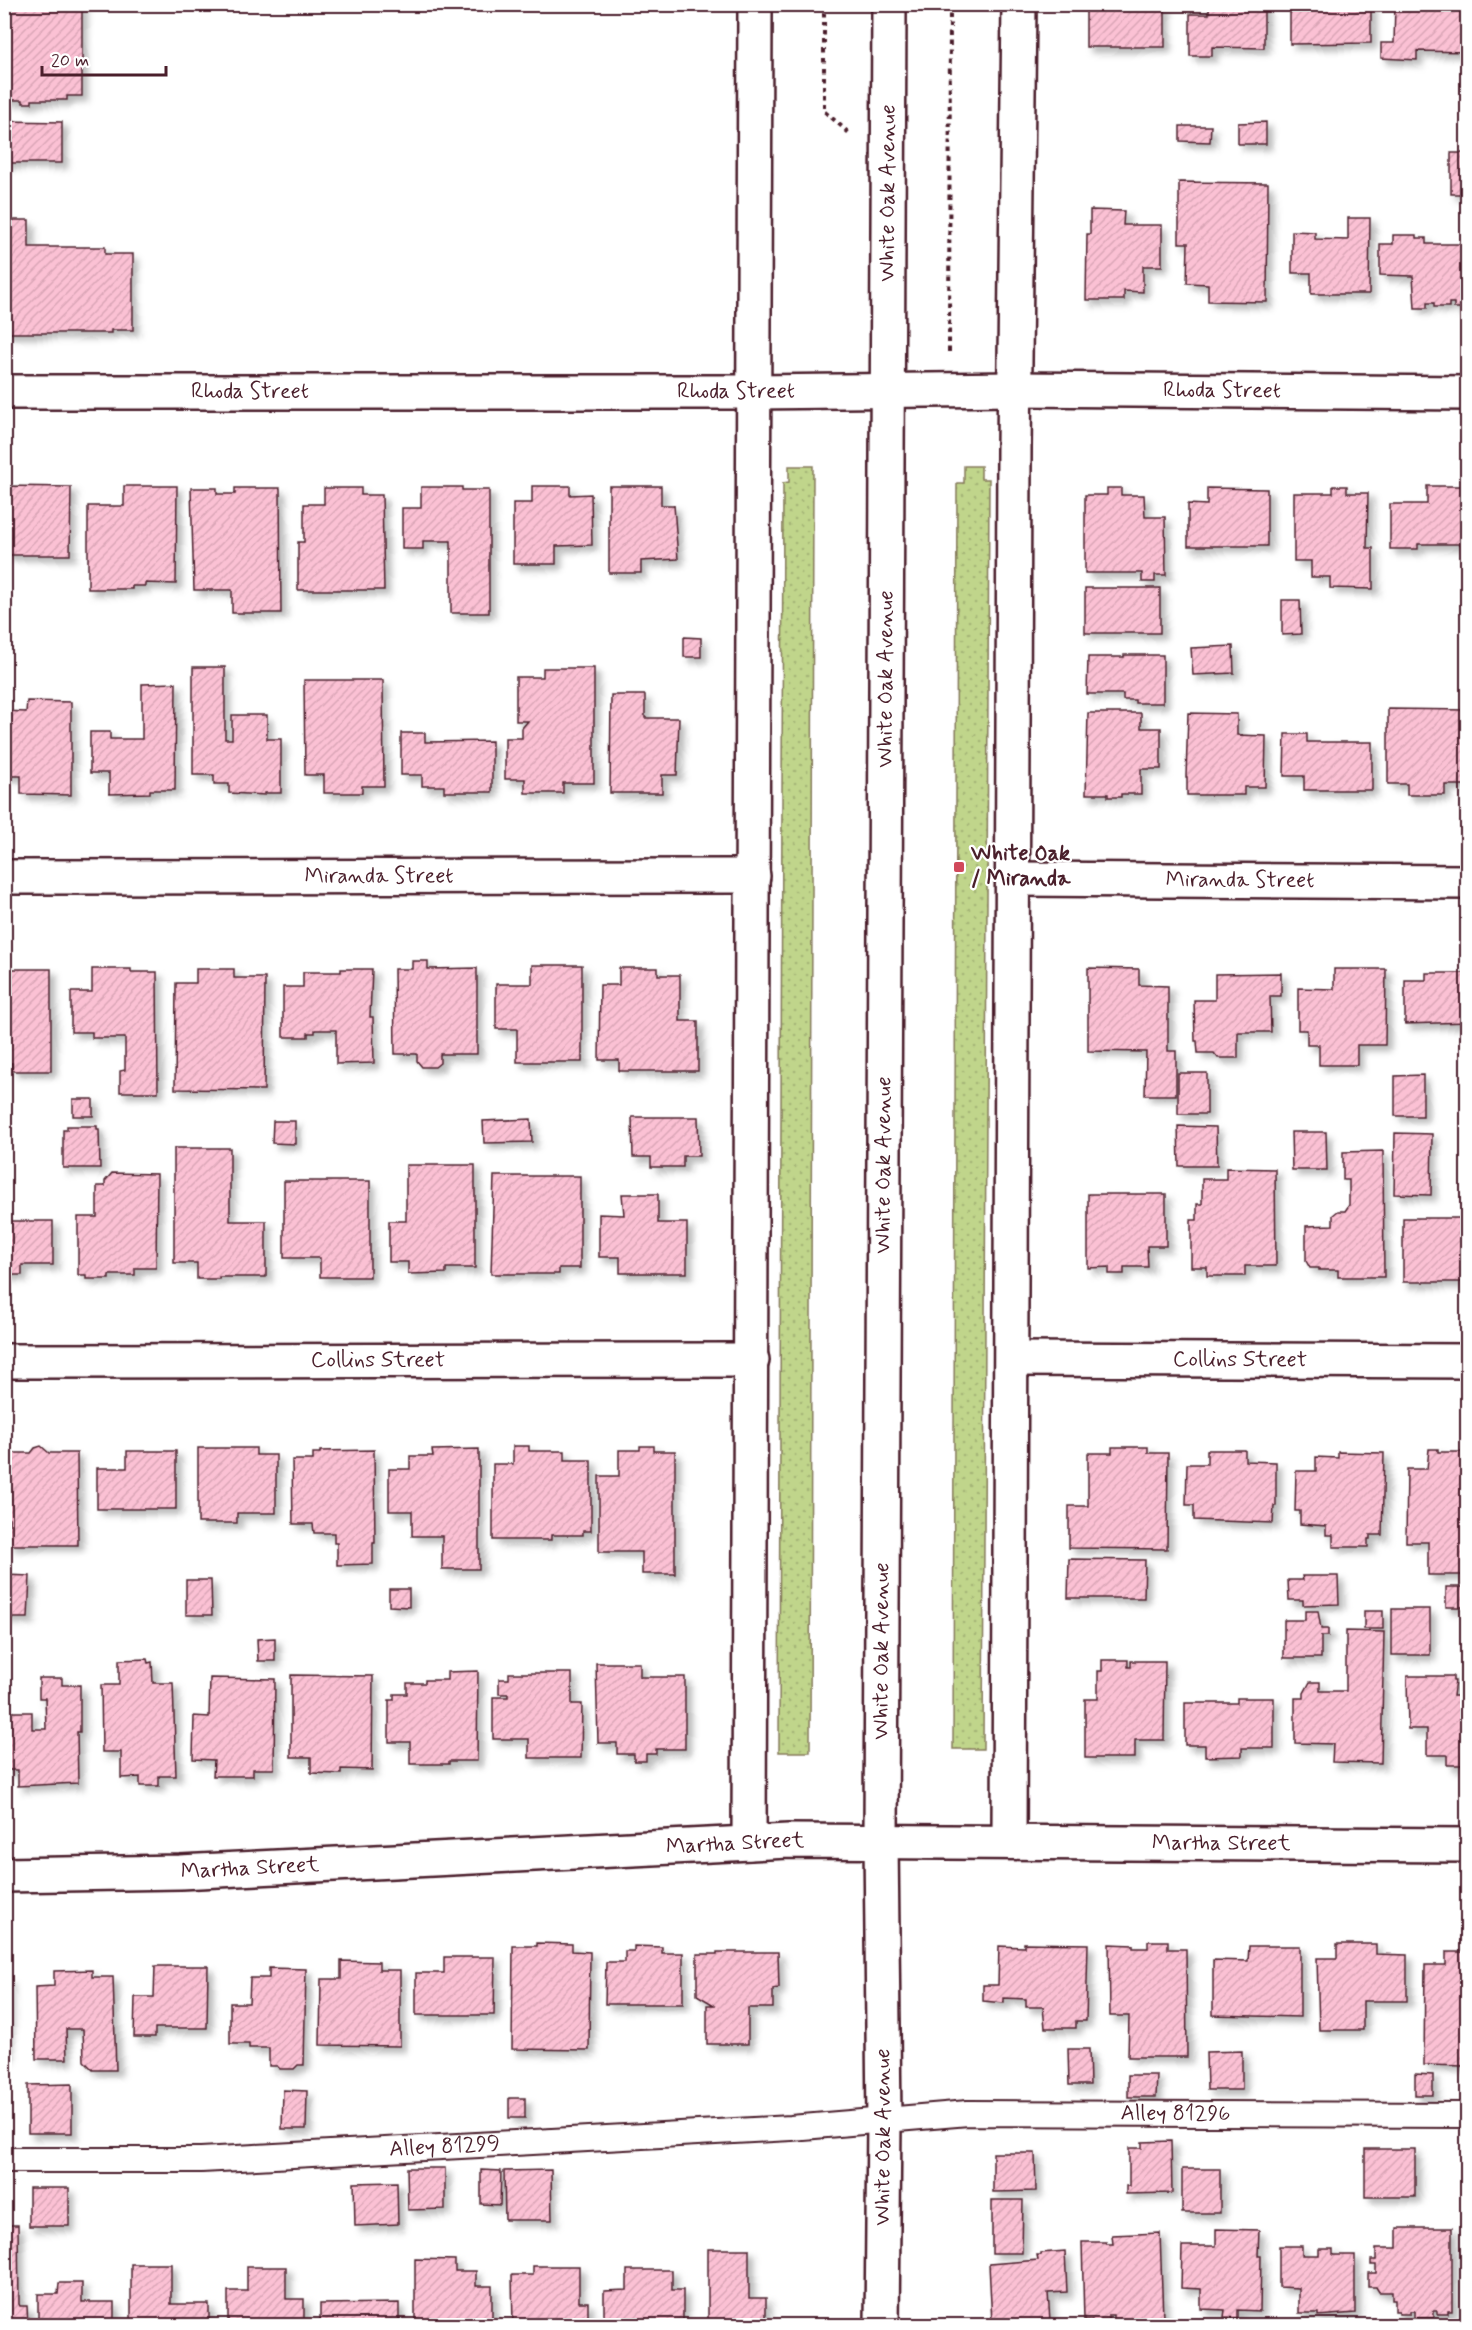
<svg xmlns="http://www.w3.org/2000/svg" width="1472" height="2330" viewBox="0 0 1472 2330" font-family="Mynerve,sans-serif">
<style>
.grass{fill:url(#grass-dots);stroke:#857a5b;stroke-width:1.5}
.building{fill:url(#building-hatch);stroke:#4a1f2b;stroke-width:1.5;filter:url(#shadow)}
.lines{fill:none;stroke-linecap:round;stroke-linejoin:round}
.lane-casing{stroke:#4a1f2b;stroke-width:28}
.street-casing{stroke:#4a1f2b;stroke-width:38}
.primary-casing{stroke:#4a1f2b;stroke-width:38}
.path{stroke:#4a1f2b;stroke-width:4;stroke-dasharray:4.5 4.5;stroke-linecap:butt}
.lane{stroke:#fff;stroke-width:24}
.street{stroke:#fff;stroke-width:33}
.primary{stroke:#fff;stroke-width:33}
.poi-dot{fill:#d1495b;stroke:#fff;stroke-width:2}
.labels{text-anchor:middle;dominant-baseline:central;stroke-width:4.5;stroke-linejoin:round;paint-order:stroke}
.street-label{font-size:22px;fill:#4a1f2b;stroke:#fff}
.poi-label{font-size:22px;font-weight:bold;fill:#4a1f2b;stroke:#fff;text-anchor:start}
</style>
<defs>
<pattern id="grass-dots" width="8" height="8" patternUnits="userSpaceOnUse" patternTransform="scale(1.5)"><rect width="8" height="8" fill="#c0d58b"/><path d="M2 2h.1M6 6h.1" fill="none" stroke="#a6b678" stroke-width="1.8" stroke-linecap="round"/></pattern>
<pattern id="building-hatch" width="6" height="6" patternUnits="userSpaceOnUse" patternTransform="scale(1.5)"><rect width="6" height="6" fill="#fbc1d4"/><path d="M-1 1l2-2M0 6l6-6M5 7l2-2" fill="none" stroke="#d9a5b6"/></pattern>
<filter id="shadow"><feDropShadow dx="5.5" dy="5.5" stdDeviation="3" flood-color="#0004"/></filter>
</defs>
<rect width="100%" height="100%" fill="#fff"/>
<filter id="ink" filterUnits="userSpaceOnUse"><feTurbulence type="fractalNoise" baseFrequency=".0167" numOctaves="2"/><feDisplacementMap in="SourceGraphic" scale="12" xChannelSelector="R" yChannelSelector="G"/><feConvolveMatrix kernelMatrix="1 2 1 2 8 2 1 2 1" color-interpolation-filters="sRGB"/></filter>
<g filter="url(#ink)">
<g class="grass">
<path d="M789 466H813L810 1752H779L783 483 789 482Z"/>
<path d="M964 466H981V479H989L983 1749H953L957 483H964Z"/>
</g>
<g class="building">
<path d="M4 4H82V96H67V100H32V103H23V100H4Z"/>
<rect x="1086" y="4" width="79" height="43"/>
<path d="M1209 4H1264V48L1212 47V56H1190V14H1209Z"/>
<path d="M1290 4H1371V43L1290 44Z"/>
<path d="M1395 4H1468V52L1417 51V60L1381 58V43H1394Z"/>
<path d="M4 121 62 122V163H4Z"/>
<path d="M1266 122V144H1238V123Z"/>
<path d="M1180 126H1211L1210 142 1180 141Z"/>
<rect x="1451" y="153" width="17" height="41"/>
<path d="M1179 182 1268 183 1267 302 1208 301V284L1187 283 1188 243H1179Z"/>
<path d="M1090 210 1124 211 1123 225H1162V266H1143V292L1124 291V300H1086L1087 234H1090Z"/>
<path d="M1348 218H1370L1369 294H1311V273H1292V231L1315 232V239L1348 240Z"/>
<path d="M4 220H29V247H105V254H133V330H111V333H4Z"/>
<path d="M1393 235H1416V238H1426V244H1468L1467 308H1454V303H1449V307H1434V303H1427V308H1415L1413 276 1380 275V244H1393Z"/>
<path d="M4 486 71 487 70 555H4Z"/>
<path d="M124 486H177L176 584 145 583V586H132V589H88V506H124Z"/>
<path d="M532 486H570V495L591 494 592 545 556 546V564H513V503H532Z"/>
<path d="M609 486H661V505H674L678 559 641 561V573H609Z"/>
<path d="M1333 486H1347V493H1368L1367 548H1373V589L1330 588V577H1311V561H1294V493H1333Z"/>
<path d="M1427 486H1468V544H1418V549H1390V504H1427Z"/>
<path d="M421 487H462V490H489V613H451V541H423V549H402V508H421Z"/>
<path d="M191 488H217V494H235V488H280L281 613H232V590H194Z"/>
<path d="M324 488H361V495H382L384 590H298V542H304V504H324Z"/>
<path d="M1107 488H1121V495H1144L1145 517H1165L1166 575H1155V582H1142V573H1085V495H1107Z"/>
<path d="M1207 488 1267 489V546H1188V504L1207 505Z"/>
<rect x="1085" y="588" width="75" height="45"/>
<path d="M1282 600H1300L1301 634 1282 635Z"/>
<path d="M684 637 701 638V657H684Z"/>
<path d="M1233 646 1234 673 1193 675 1191 648Z"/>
<path d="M1124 655H1163V703H1135V700H1123V694H1087L1088 657H1124Z"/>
<path d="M193 667H225V739H232V715H267V739H281V793H265V795L229 793V784H214V775H193Z"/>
<path d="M543 668H594V783H563V793H525V779H505V738H522V728L528 721H516V677H543Z"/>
<path d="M304 680H383L384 786H362V793H324V775H305Z"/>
<path d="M176 683 175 790H150V793L109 794V773H90V732H110V739H142V684Z"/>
<path d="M611 695H645V718H679L677 775H662V793H610Z"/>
<path d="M27 701 71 702V795L21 794V776H4V711L26 712Z"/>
<path d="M1388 709 1468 710V785H1445V795H1407V784H1388Z"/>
<path d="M1088 713H1141V728H1161V769H1141V794H1121V797H1108V794H1086Z"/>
<path d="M1188 713 1237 714V735L1266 736 1265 787H1244V795H1187V777H1186Z"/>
<path d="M401 733H425V742L492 741V792H444V786H422V775H401Z"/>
<path d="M1285 734H1307V742H1372V790H1304V776H1284Z"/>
<path d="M412 961H428V969L477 968V1054H440V1063L435 1067H422L417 1061V1054H395L394 969H412Z"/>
<path d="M532 965H582V1062H517V1029H496V984H532Z"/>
<path d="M619 968H658V975H680V1021H698V1071H619V1060H599L600 985H619Z"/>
<path d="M1088 968 1139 969V985L1168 986V1051H1176V1095H1145L1146 1052 1088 1051Z"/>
<path d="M4 969H51V1071H12V1063H4Z"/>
<path d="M92 969H131V972H157L158 1092H120V1071L125 1070V1038H92V1032H71V992H92Z"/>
<path d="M196 969H234V978H265L264 1090 175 1089 176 983H196Z"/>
<path d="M341 969H372L370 1017H373L374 1063 336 1064V1030H315V1033H308V1037H283V987H303V972H341Z"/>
<path d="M1334 969H1386L1385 1045H1357V1065H1319V1045H1307V1030H1298V988L1334 989Z"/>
<path d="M1464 971H1468V1022L1405 1024V980H1426V973H1464Z"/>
<path d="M1281 973V996H1270L1271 1032H1238V1058H1218L1214 1053H1198L1197 1041H1195L1194 1000H1215V974Z"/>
<rect x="1178" y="1073" width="29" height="41"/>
<path d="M1423 1075V1116H1395V1076Z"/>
<rect x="73" y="1099" width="20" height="17"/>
<path d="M632 1117H698L699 1156H683V1167H651V1157H633Z"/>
<path d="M531 1119 532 1142 484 1143 483 1121Z"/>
<path d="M273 1121H295V1144L272 1143Z"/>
<path d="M67 1126H97V1129H99L100 1168H63V1130H67Z"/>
<path d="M1178 1126 1216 1127 1217 1166H1179Z"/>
<path d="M1291 1132H1326L1327 1170H1292Z"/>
<path d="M1395 1133 1432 1134 1431 1195 1394 1194Z"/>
<path d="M174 1148H230V1221H266V1277H219V1279H197V1263H174Z"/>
<path d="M1383 1151 1384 1277H1338V1270H1319V1268H1310L1306 1261V1226L1333 1225V1215L1338 1211H1345L1349 1205V1180H1343V1152Z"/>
<path d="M406 1165H475V1268H446V1273L408 1274V1262H389V1221H406Z"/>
<path d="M1226 1168 1275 1169 1276 1266H1245V1276H1207V1267H1191V1220H1197V1204H1202V1179H1226Z"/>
<path d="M112 1173 157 1174 156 1268H135V1275H109V1279H86V1275H78V1217H97V1186H105V1181Z"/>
<path d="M494 1176H580V1268H559V1274H491Z"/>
<path d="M284 1181H370V1277H320V1258H284Z"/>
<path d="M622 1194H658V1223H687V1273H620V1257H599V1214L624 1215Z"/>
<path d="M1088 1194H1166V1246H1147L1148 1267H1124V1274H1109V1267L1088 1268Z"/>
<path d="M1462 1197H1468V1277H1465V1282H1403V1218H1462Z"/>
<path d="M4 1221H53V1265H22V1275H4Z"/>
<path d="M41 1446 49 1453H77L78 1545H9V1518H4V1453H31L35 1448Z"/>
<path d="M513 1446H529V1451H565V1460H591V1531H583V1535H551V1540H493V1464H513Z"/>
<path d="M640 1446H654V1451H675V1574H642V1552H599V1476H619V1450H640Z"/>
<path d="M1112 1447H1148V1453H1168L1167 1549 1069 1548V1506H1088V1453H1112Z"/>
<path d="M198 1448H256V1455H276V1513H237V1523H198Z"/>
<path d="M479 1449V1569H442V1536H412V1511H389V1469H410V1456H433L432 1450Z"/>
<path d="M1429 1449H1438V1452H1465V1460H1468V1575H1428V1542H1406L1407 1469H1427Z"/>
<path d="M374 1450 375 1543H373V1564L337 1565V1543H334V1533H314L313 1524H293L292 1460H313V1453H320V1451Z"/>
<path d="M1207 1450H1245V1461L1276 1462V1506H1274L1273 1523 1194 1520V1505H1186L1187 1464H1207Z"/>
<path d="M127 1451H176V1509H97V1468H127Z"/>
<path d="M1338 1452 1384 1453 1382 1535H1370V1539H1368V1547H1333V1535H1326V1526L1300 1524V1511H1295L1296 1471H1316V1457L1338 1458Z"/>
<path d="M1069 1559 1145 1560 1144 1598H1068Z"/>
<path d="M4 1575 30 1576 28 1618H4Z"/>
<path d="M1302 1576H1338L1339 1604 1303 1605V1600H1289L1288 1580H1303Z"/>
<path d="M186 1580H211L212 1615H186Z"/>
<rect x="1446" y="1587" width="20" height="20"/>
<path d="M389 1589H409V1607L389 1606Z"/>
<rect x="1392" y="1609" width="38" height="46"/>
<path d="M1305 1611H1318L1321 1629H1328V1636H1321V1658H1284V1620H1305Z"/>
<rect x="1364" y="1611" width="19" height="18"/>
<path d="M1346 1631 1384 1632 1381 1763 1332 1762 1333 1744 1295 1743V1698H1304V1693L1310 1682H1320V1691H1346Z"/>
<path d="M275 1638V1661H258L257 1639Z"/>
<path d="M147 1659 148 1663 152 1662 153 1683H173L176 1776H159V1786H140V1777L121 1778V1752H102L101 1685H119V1660Z"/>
<path d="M1102 1660H1128V1667H1131V1661H1165L1164 1740H1135V1758H1085V1699H1098V1671H1102Z"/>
<path d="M596 1663H640V1677H685V1749H656V1754H646V1761H634V1754H617V1743H598Z"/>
<path d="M478 1671 477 1761H449V1764H410V1742H389V1700H394V1694H407V1683H425V1680H447V1672Z"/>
<path d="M509 1673H572V1704H582L581 1758H529V1739H493V1697H508V1694H499V1679H509Z"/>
<path d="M291 1675 373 1676 372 1770 341 1769V1774L311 1773V1757H291Z"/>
<path d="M1407 1676H1453V1681H1455L1453 1696H1468V1755H1462V1765H1447V1755H1427V1729H1408Z"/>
<path d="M39 1678H62V1685H80V1732H77L78 1783 18 1786V1770H4L6 1712H32V1729H46L45 1698H39Z"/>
<path d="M210 1678 275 1679 274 1769H253V1776H213L214 1760 193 1759 194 1716 209 1717Z"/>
<path d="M1237 1698H1274V1748H1242V1756L1205 1757V1745H1185V1703H1237Z"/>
<path d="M1148 1941H1168V1949H1186L1187 2057H1128L1129 2016H1110L1109 1944 1133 1945V1948H1148Z"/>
<path d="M537 1943 572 1944V1951L590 1952 589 2050 512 2049 513 1946H537Z"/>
<path d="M1024 1943 1088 1944 1086 2021H1076V2028H1045L1043 2007H1026V1999L1004 1998V2003L983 2001V1985H998L999 1946 1024 1947Z"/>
<path d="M1337 1944H1376V1954L1407 1955V2001H1363V2030H1319L1317 1958H1337Z"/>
<path d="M634 1946 662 1947V1953H683V2004H605L606 1962H625V1951H634Z"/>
<path d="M1249 1946H1300V2017L1213 2015V1960L1248 1961Z"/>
<path d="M717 1952H778L779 1988 773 1989V2008H748V2044H707V2005H714L697 1995V1954H717Z"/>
<path d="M1446 1952H1468V2035H1465V2066L1424 2065 1425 1965H1446Z"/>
<path d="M444 1957H495L494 2015H416V1973H444Z"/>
<path d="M341 1961 379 1962V1970H400V2046L320 2045 321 1979H341Z"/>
<path d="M155 1966H208L207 2028H155V2037H134L135 1997H154Z"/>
<path d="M269 1968 306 1969 304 2065H298L294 2069H280L277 2066H269V2048H249V2044H230V2003H249L250 1978H269Z"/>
<path d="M92 1970V1977H113L116 2070H93L84 2061 83 2029H66L67 2059H36L35 1987 54 1986V1971Z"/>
<rect x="4" y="1979" width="4" height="78"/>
<path d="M1068 2049H1089L1090 2085H1069Z"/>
<path d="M1242 2051V2090H1207L1206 2052Z"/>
<path d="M1415 2074 1433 2075V2095H1415Z"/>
<path d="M1128 2075H1157L1156 2097H1128Z"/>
<path d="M72 2084V2133H28V2085Z"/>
<path d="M283 2090 307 2091 306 2129H282Z"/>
<rect x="509" y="2098" width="16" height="20"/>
<path d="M1171 2141 1172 2193 1126 2194V2186H1129V2148H1142V2142Z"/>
<rect x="1465" y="2146" width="3" height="38"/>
<rect x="1365" y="2149" width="50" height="48"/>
<path d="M993 2153H1035L1036 2191 993 2192Z"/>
<path d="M407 2168H445V2209L408 2210Z"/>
<rect x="1182" y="2169" width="38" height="44"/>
<path d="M481 2170 501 2171 500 2205 481 2204Z"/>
<path d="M551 2170 552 2220H505L504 2171Z"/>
<path d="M397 2182 398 2224 355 2226 354 2183Z"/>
<rect x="29" y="2188" width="40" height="38"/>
<path d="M992 2200H1023L1022 2253H992Z"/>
<path d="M4 2225H18L19 2304 20 2306H27L28 2326H4Z"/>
<path d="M1397 2228H1452V2311H1448V2314H1438V2311H1434V2318H1414V2311H1410V2314H1399V2311H1395V2300H1392V2292H1379L1376 2287H1368V2273H1376V2265H1371V2260H1376V2248H1397Z"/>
<path d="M1216 2229 1259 2230 1258 2256H1261L1260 2311 1238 2310V2318L1224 2317 1225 2310 1201 2309V2289L1181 2288 1182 2246H1216Z"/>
<path d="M1160 2233 1163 2318 1125 2321 1113 2320V2315H1108V2320H1100L1099 2322H1093L1092 2320H1084L1082 2242H1106V2244H1113L1112 2235Z"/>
<path d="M1279 2246H1302V2255H1319V2249H1333V2255H1355V2313L1318 2316V2313H1299V2288L1279 2287Z"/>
<path d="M708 2249H749V2298H766V2326H708Z"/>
<path d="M1065 2251 1067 2292 1048 2293 1050 2320 1028 2321 1029 2324 1014 2325V2322L992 2323 989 2264 1038 2260 1037 2255H1041V2253Z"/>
<path d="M415 2259 455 2260V2271H476V2286H492V2326H415Z"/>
<path d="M131 2264H171V2304H209V2326H131Z"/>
<path d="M533 2266H579V2302H588V2326H513L512 2275H533Z"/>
<path d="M247 2267H286V2299H304V2326H228V2291H247Z"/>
<path d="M627 2270H672V2290H683V2326H604V2291L627 2290Z"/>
<path d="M59 2283H82V2302H114V2326H38V2294H58Z"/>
<path d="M399 2303V2326H320V2304Z"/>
</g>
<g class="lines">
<g class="lane-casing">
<g id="lane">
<path id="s1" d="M4 2160H201L791 2128 968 2113 1468 2115"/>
</g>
</g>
<g class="street-casing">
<g id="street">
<path id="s2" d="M4 392H753L1015 389 1468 393"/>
<path id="s3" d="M4 877 753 876"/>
<path id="s4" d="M1014 879 1468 882"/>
<path id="s5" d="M1012 1359 1468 1361"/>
<path id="s6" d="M4 1361 752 1360"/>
<path d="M1009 1842 1014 449 1019 4"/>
<path d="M749 1843 755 4"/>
<path id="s7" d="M4 1875 180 1872 788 1841 1468 1845"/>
</g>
</g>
<g class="primary-casing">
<g id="primary">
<path id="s8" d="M882 2326 884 2121 881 1841 889 4"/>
</g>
</g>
<g class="path">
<path d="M824 4V111L849 133"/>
<path d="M949 352 950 4"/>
</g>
<use href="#lane" class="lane"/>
<use href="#street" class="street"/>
<use href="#primary" class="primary"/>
</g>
</g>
<rect class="poi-dot" x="953" y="861" width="12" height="12" rx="3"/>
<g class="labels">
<g class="street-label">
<text stroke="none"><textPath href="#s8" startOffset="2133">White Oak Avenue</textPath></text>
<text stroke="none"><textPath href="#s2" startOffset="1218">Rhoda Street</textPath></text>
<text stroke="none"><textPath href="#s2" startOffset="246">Rhoda Street</textPath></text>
<text stroke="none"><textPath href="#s2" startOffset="732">Rhoda Street</textPath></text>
<text stroke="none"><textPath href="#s8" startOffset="1647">White Oak Avenue</textPath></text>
<text stroke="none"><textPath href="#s3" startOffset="375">Miranda Street</textPath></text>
<text stroke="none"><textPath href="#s4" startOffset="226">Miranda Street</textPath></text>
<text stroke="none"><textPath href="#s8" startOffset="1161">White Oak Avenue</textPath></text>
<text stroke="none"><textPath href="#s6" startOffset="374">Collins Street</textPath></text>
<text stroke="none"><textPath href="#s5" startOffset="228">Collins Street</textPath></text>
<text stroke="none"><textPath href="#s8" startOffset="675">White Oak Avenue</textPath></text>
<text stroke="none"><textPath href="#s7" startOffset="1218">Martha Street</textPath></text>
<text stroke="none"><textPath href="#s7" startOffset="732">Martha Street</textPath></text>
<text stroke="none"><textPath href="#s7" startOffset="246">Martha Street</textPath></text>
<text stroke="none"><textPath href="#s1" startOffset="1173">Alley 81296</textPath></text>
<text stroke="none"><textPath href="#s8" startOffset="189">White Oak Avenue</textPath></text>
<text stroke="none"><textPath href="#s1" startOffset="441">Alley 81299</textPath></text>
</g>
<g class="poi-label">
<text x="971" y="854">White Oak<tspan x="971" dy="25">/ Miranda</tspan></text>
</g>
</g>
<rect width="1472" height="2330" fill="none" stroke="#fff" stroke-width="24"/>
<rect x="12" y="12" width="1448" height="2306" fill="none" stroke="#4a1f2b" stroke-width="2" filter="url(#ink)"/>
<path d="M42 66v9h124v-9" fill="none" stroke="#4a1f2b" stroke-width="3"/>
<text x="51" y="66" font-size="18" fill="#4a1f2b" stroke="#ffffff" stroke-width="4.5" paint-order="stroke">20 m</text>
</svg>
